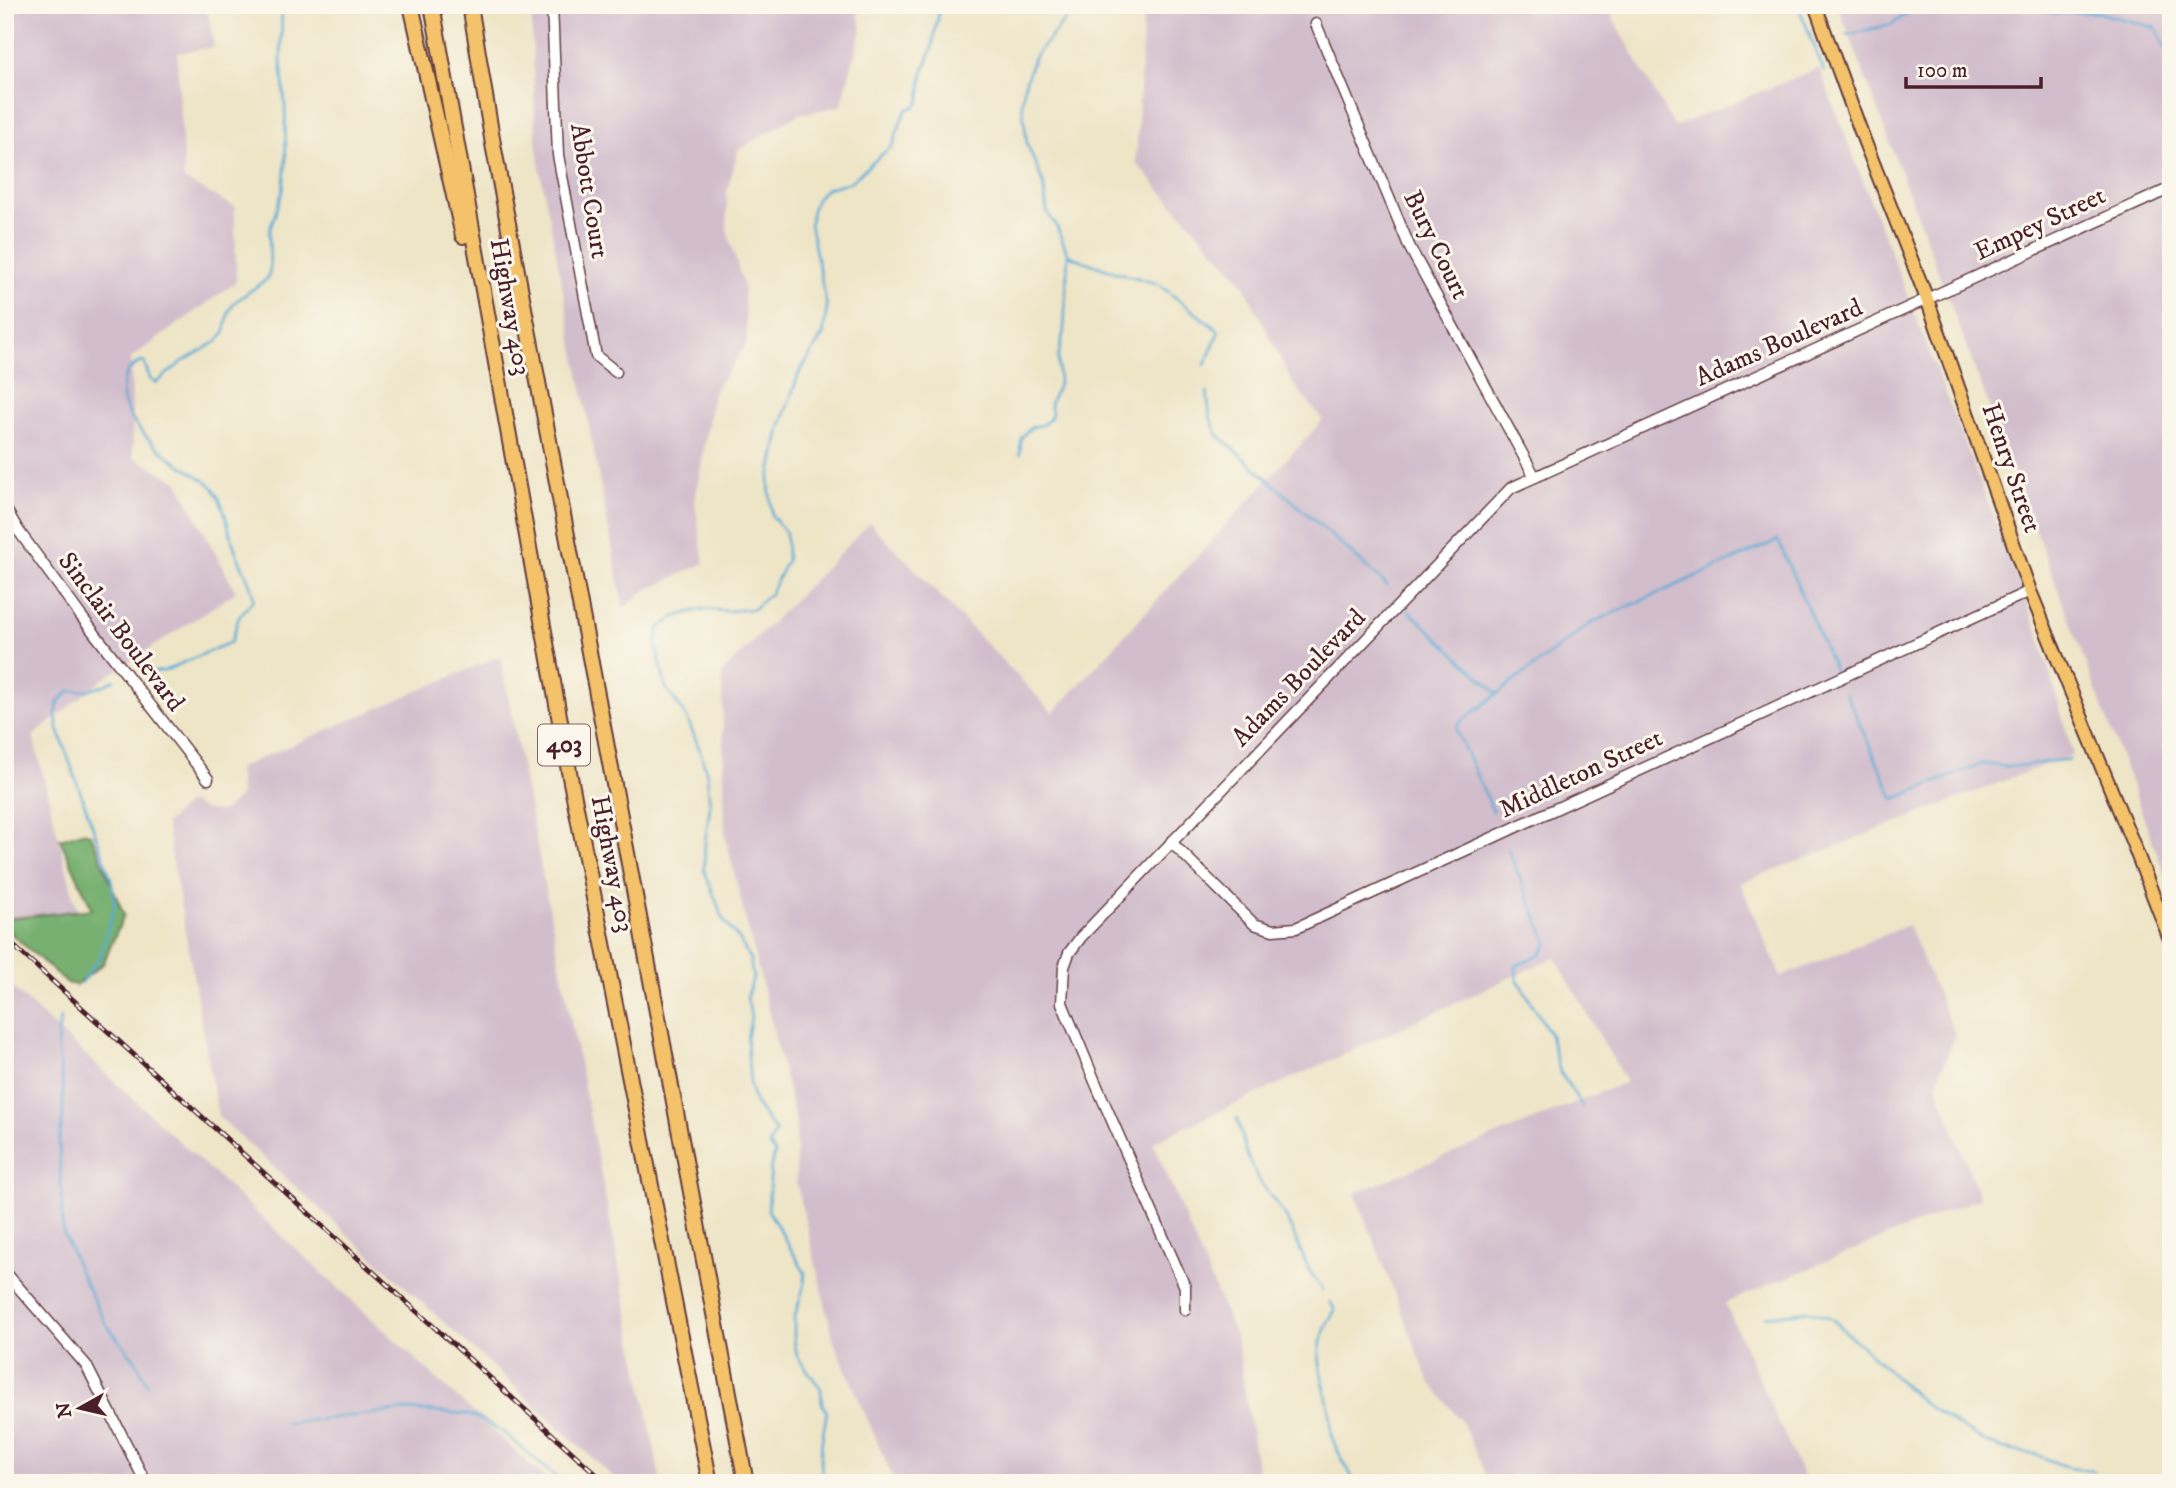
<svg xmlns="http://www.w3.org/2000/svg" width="2176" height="1488" viewBox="0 0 2176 1488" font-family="'IM FELL DW Pica',serif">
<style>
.industrial{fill:#d1bdcc}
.forest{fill:#77b06f;stroke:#60684d;stroke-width:2}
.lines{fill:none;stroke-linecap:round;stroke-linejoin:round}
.stream{stroke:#5babd5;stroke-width:2.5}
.minor-casing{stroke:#633d42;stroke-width:13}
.major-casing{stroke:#633d42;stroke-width:16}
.highway-casing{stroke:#633d42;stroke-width:18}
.minor{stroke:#fff;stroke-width:10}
.major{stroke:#f3c26a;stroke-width:12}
.highway{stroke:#f3c26a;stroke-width:14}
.rail-casing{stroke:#4a1f2b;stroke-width:5}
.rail{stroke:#fbf7ec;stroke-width:2.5;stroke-dasharray:8;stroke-linecap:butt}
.labels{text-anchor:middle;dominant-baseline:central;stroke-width:6;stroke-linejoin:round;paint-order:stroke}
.shield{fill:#fbf7ec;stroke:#7f6065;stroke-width:2}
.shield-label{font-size:24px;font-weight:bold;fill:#4a1f2b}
.street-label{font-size:26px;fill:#4a1f2b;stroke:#fbf7ec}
</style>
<rect width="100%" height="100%" fill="#fbf7ec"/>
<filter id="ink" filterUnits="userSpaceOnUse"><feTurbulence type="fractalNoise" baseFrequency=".0143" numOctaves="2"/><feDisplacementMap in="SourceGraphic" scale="14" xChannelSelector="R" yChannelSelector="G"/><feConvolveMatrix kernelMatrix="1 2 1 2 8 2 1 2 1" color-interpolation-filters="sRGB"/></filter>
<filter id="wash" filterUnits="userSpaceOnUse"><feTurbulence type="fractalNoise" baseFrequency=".00686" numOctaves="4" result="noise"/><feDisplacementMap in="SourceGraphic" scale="28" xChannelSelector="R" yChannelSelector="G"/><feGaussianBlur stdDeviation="1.57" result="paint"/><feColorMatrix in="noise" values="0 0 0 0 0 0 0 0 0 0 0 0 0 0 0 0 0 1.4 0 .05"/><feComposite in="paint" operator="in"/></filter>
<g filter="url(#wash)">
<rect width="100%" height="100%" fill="#eee5c7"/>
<g class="industrial">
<path d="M5 5H207L214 47 177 53 184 180 235 207 236 282 131 358 133 457 177 481 236 592 102 680 33 736 77 911 5 919Z"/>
<path d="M531 5H855L862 27 841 106 799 114 738 150 727 192V230L743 284 747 343 713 393 695 502 704 563 645 591 624 608 540 170 536 141Z"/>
<path d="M1144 5H1606L1674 127 1819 68 2038 632 2073 754 1740 883 1781 977 1908 925 1955 1034 1936 1085 1980 1198 1725 1303 1806 1483H1489L1462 1422 1429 1381 1355 1193 1626 1082 1555 957 1153 1142 1237 1341 1258 1473 1249 1483H895L834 1342 796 1181V1122L725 836 722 673 870 523 1053 713 1323 420 1293 384 1242 281 1136 163Z"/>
<path d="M1838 5H2171V890Z"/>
<path d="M500 656 661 1483H620L218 1116 166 823 189 802 205 810 221 812 231 805 240 796 238 768Z"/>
<path d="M5 981 550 1483H5Z"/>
</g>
<path class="forest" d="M82 832 91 834 124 915 103 964 76 985 67 983 5 928V919L92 909 60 839Z"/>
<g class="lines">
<g class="stream">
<path d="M1798 5 1824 71"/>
<path d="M2022 5 2055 13 2097 12 2156 28 2171 59"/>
<path d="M1847 35 1892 24 1920 5"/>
<path d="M1068 255 1102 268 1158 284 1219 331 1205 365"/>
<path d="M1207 392 1210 417 1217 434 1387 585"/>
<path d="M1020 454 1021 438 1026 432 1032 427 1042 425 1050 419 1052 413 1050 403 1059 384 1058 358 1064 330 1068 255 1057 227 1047 212 1043 182 1027 144 1022 102 1024 87 1034 57 1071 13 1072 5"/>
<path d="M1408 610 1497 693"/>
<path d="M151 672 164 671 231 642 239 617 254 599C251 582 243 570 237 554 228 533 227 509 214 489 209 482 200 478 193 473 167 457 117 421 123 385 125 373 130 367 141 362H144L150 379 156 383 182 362 218 341 225 331 229 311 235 302 267 279 270 270 269 232 283 190 286 161 285 104 281 59 282 5"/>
<path d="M1846 694 1894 799 1981 764 2010 767 2070 759"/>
<path d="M1493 811 1456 730 1459 723 1591 623 1778 540 1835 672"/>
<path d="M1508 850 1548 943 1541 954 1516 966 1517 979 1549 1032 1560 1072 1582 1106"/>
<path d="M81 983 100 957 115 904 111 878 58 729 56 715 58 702 70 691C88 691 99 689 114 680"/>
<path d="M60 1018 57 1044 63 1087V1114L59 1142 63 1232 79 1271 106 1324 135 1360 148 1385"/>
<path d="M1237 1118 1246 1153 1258 1179 1286 1217 1309 1270 1323 1290"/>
<path d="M1330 1302 1335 1310C1309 1352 1322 1370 1330 1413 1332 1423 1330 1436 1335 1445 1341 1458 1349 1470 1355 1483"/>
<path d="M1766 1316 1809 1311 1831 1318 1927 1406 1965 1430 1989 1444 2003 1449 2037 1455 2069 1468 2093 1471"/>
<path d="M286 1423 405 1410 464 1414 478 1418 504 1433 563 1483"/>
<path d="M826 1483C816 1462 823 1433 827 1412L822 1404 821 1389 797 1356 794 1339V1319L804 1286 805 1273 768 1210 771 1165 775 1154 769 1145 776 1132 756 1105 750 1087 747 1039 751 1017 747 997 753 978 750 959 739 939 724 921 704 870 705 841 710 807 707 774 698 745 686 716 666 688 656 645 659 628 677 616 702 609 729 611 753 609 770 594 787 560 786 533 772 516 769 483 780 428 799 373 823 335 827 307 810 224 812 210 817 198 827 188 850 182 893 145 901 121 907 109 914 107 920 101 922 76 932 49 940 5"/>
</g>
</g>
</g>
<g filter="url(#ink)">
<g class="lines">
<g class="minor-casing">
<g id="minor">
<path d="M552 5 558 155 596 356 616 372"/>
<path d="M1316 24 1410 248 1535 477"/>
<path d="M5 508 18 530 81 616 208 779"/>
<path d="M1171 842 1254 924 1273 930 1296 928 2030 591"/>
<path d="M5 1272 86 1365 146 1483"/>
<path d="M1185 1310V1287L1096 1084 1062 1003 1064 967 1069 953 1081 937 1511 488 2171 188"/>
</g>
</g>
<g class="major-casing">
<path id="major" d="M1815 5 1864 140 1927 299 2030 591 2136 851 2171 942"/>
</g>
<g class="highway-casing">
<g id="highway">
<path d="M411 5 463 236"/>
<path d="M432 5 570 777 710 1483"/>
<path d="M470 5 493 144 746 1483"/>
</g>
</g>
<use href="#minor" class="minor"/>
<use href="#major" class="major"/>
<use href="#highway" class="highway"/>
<g class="rail-casing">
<path id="rail" d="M5 938 606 1483"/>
</g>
<use href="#rail" class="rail"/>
</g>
</g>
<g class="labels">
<rect class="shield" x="538" y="724.5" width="52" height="41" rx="5"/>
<g class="shield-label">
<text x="564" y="745">403</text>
</g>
<g class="street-label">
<text transform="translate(589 191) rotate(81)">Abbott Court</text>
<text transform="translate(2040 224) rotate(-25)">Empey Street</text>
<text transform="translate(1436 245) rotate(64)">Bury Court</text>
<text transform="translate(510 307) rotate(80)">Highway 403</text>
<text transform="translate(1779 343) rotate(-24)">Adams Boulevard</text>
<text transform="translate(2011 468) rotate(71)">Henry Street</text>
<text transform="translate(121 632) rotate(53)">Sinclair Boulevard</text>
<text transform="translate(1299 678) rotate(-46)">Adams Boulevard</text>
<text transform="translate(1581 774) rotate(-25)">Middleton Street</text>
<text transform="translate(612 864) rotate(79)">Highway 403</text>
</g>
</g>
<rect width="2176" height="1488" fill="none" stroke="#fbf7ec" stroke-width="28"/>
<g transform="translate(80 1408) rotate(262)" stroke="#fbf7ec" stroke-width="5" paint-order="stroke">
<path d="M0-5L12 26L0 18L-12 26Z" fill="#4a1f2b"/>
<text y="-10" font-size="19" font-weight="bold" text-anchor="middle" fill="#4a1f2b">N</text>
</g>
<path d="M1906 77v10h135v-10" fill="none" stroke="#4a1f2b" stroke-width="3.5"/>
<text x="1917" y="77" font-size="21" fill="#4a1f2b" stroke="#fbf7ec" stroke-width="5" paint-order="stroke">100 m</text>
</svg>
